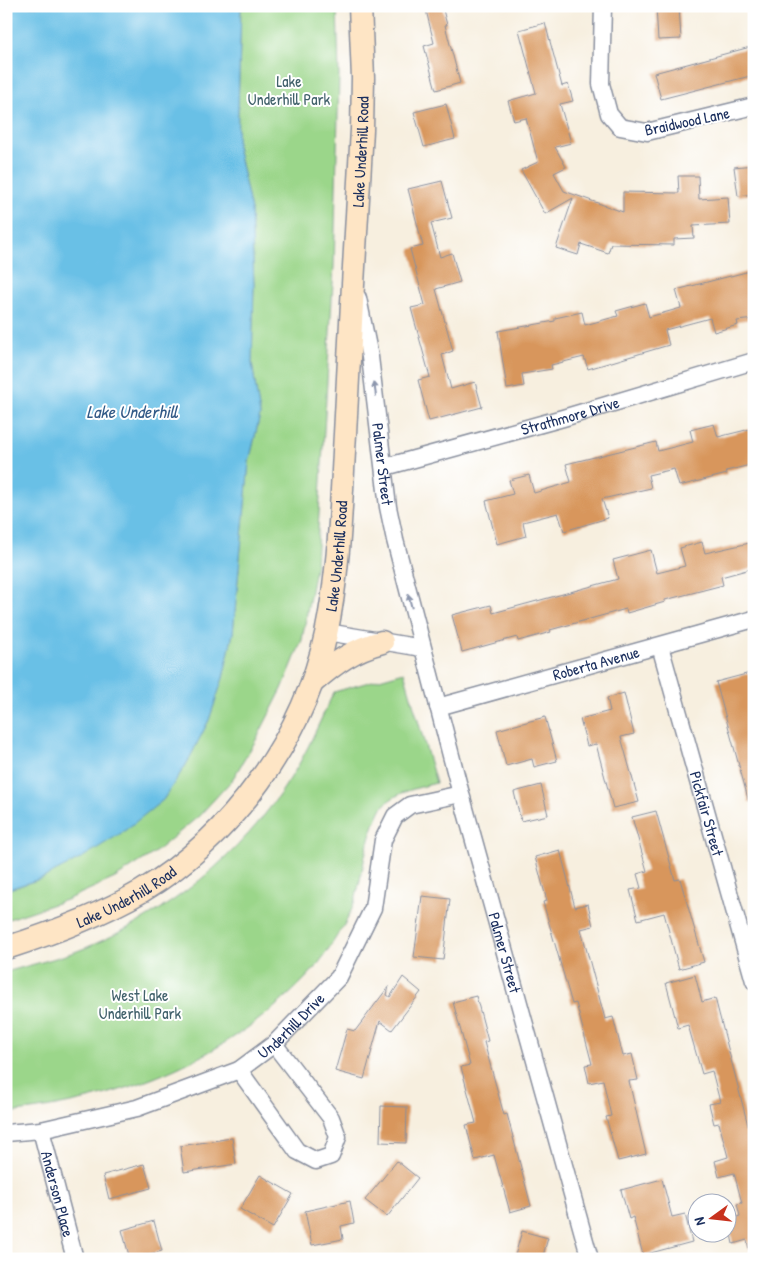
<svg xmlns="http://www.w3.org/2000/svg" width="760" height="1265" viewBox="0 0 760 1265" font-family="'Patrick Hand',sans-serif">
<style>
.green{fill:#9bd68a;stroke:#5b8274}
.water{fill:#69c0e6;stroke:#4278a2}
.building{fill:#d8965b}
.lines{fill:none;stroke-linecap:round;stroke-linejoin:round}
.minor-casing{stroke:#898f9e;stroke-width:19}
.secondary-casing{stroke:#898f9e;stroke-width:25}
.minor{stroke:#fff;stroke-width:16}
.secondary{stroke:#fee5c5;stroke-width:22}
.oneway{fill:#8d97ae}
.labels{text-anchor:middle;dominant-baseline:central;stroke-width:4;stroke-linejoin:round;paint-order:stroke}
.park-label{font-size:16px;fill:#41616b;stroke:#fff}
.street-label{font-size:16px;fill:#1b2f5e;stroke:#fff}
.water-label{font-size:18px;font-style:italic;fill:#325a87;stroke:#fff}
</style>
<rect width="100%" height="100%" fill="#fff"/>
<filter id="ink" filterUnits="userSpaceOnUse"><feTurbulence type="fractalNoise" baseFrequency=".02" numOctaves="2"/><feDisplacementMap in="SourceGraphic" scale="10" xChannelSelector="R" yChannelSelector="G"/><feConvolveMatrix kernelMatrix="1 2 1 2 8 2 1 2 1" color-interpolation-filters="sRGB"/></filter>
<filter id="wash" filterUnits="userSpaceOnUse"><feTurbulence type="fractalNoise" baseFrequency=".0096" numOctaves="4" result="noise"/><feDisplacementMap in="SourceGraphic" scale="20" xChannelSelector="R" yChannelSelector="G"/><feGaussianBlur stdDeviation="1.12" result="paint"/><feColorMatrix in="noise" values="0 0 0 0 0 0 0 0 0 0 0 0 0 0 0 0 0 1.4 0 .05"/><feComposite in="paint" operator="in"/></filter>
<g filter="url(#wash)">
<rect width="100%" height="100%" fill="#f7efdf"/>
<g class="green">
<path d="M241 6H337L339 76 334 266 316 563 302 640 282 689 256 740 232 780 199 816 154 853 115 878 66 900 6 920V890L43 878 163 800 187 763 209 720 223 678 233 633 249 462 260 415 252 363 254 285 251 210 237 146Z"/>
<path d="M404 672 436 783C418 788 398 791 384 805 381 808 379 814 377 818 361 851 363 894 344 925 334 940 325 956 314 969 236 1056 121 1102 6 1113V972C36 963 69 956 97 943 181 906 253 844 299 764 312 741 322 716 334 692Z"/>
</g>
<path class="water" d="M6 6H241L237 146 251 210 254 285 252 363 260 415 249 462 233 633 223 678 209 720 187 763 163 800 123 832 78 860 43 878 6 890Z"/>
<g id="blocks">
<g class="building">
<path d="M425 6H442L447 25H445L460 83 436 90 424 46 434 43Z"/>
<path d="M656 6H679L681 39 658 40Z"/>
<path d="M545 23 562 86 568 84 573 101 560 104 571 143 555 147 566 167 554 173 564 191 623 212V192L679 193 678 176H698L699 199 728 197 730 224 693 226 694 238 674 239V245L611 244 608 253 581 244 578 255 556 248 573 198 545 214 521 170 538 162 526 118 514 121 508 101 536 93 519 30Z"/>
<path d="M754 46V75L661 99 654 73Z"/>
<path d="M446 104 455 139 424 147 414 112Z"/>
<path d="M754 165V194L738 196 734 167Z"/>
<path d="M442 181 452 218 431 223 440 257 452 253 460 282 436 289 453 351 442 355 451 389 475 382 482 407 429 421 418 380 430 377 411 308 425 305 410 249 423 246 408 189Z"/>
<path d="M754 270V319L737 321 738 325 714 332 710 318 665 330 669 345 588 369 584 357 551 365 552 369 522 374 524 386 507 389 498 331 555 321V318L582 312 585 325 618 316 616 311 645 303 649 317 681 308 676 290Z"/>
<path d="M714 424 718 437 754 428V464L726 471 727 474 679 486 674 469 648 475 651 488 602 499 608 518 564 531 558 513 523 522 526 536 497 544 486 501 513 494 509 480 529 475 534 493 571 482 566 464 656 442 658 451 693 442 690 430Z"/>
<path d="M702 542 705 553 754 542V568L721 577 723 585 665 600V602L627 613 626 609 550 630 551 632 518 641 517 637 462 652 452 615 491 605 493 613 618 579 613 560 651 550 657 573 685 566 680 548Z"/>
<path d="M754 672V801L749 802 716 682Z"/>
<path d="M624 693 634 734 621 737 639 802 613 808 596 744 587 746 580 719 610 711 607 698Z"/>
<path d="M545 717 557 761 534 767 532 759 506 766 497 730Z"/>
<path d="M541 785 548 815 521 821 514 792Z"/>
<path d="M656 811 675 880 680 879 704 962 679 969 664 913 638 920 630 890 641 888 637 874 647 871 632 817Z"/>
<path d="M560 850 575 907 588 904 593 926 581 929 605 1019 613 1017 623 1056 632 1054 638 1080 629 1081 646 1154 618 1161 606 1117 611 1116 603 1080 589 1083 585 1065 592 1064 576 1003 572 1004 543 902 547 901 535 857Z"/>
<path d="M422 896 450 899 443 960 414 957Z"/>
<path d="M695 975 702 1002 715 998 751 1137 754 1136V1248L749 1249 747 1240 733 1244 728 1220 740 1216 737 1204 742 1203 734 1173 719 1177 715 1161 728 1157 719 1123 714 1124 709 1104 720 1102 712 1071 702 1074 688 1025 678 1028 666 983Z"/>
<path d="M403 977 421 992 392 1030 380 1021 364 1079 335 1071 347 1029 355 1031 389 986 387 995 390 997Z"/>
<path d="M476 996 488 1041 484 1042 504 1115 507 1114 531 1206 510 1212 494 1155 475 1160 466 1125 476 1123 461 1067 470 1065 453 1002Z"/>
<path d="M381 1106 407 1107 406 1143 380 1142Z"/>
<path d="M232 1138 236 1164 184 1172 180 1146Z"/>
<path d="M397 1161 418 1178 387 1217 365 1200Z"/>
<path d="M144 1164 151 1188 109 1199 103 1175Z"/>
<path d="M260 1175 293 1194 273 1228 240 1209Z"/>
<path d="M662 1179 672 1217 685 1214 692 1242 643 1255 633 1217 629 1219 621 1190Z"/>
<path d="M350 1201 354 1223 341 1226 343 1239 312 1245 305 1211Z"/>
<path d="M154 1221 162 1251 130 1259 122 1230Z"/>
<path d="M522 1231 548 1238 542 1259H514Z"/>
</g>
</g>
</g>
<g filter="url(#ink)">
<use href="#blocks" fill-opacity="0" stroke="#898f9e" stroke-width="1"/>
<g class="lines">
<g class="minor-casing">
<g id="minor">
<path d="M603 6 601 84 609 114 620 127 647 132 754 106"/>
<path id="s1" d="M358 298 370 357 388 507 395 540 461 794 590 1259"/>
<path id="s2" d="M385 467 563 418 754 361"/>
<path d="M327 632 422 648"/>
<path id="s3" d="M660 646 754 981"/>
<path id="s4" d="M438 707 754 619"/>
<path d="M239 1070 297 1151 316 1161 331 1156 338 1137 331 1118 274 1044"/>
<path id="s5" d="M41 1130 75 1259"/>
<path id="s6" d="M6 1133 41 1130 137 1108 239 1070 274 1044 339 977 373 908 383 840 395 816 410 805 461 794"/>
</g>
</g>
<g class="secondary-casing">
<g id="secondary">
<path d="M313 682C335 663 354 649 382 642"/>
<path id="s7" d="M6 948C53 933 99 916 142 891 232 837 304 737 326 634 340 569 341 500 345 434 350 333 356 231 362 130L363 78 360 6"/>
</g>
</g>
<use href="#minor" class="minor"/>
<use href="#secondary" class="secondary"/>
</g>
<defs><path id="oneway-solid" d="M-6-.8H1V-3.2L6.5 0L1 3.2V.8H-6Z" transform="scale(1.25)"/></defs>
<g class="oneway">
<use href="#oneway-solid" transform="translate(375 389) rotate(-98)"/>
<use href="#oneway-solid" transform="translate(410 601) rotate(-104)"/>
</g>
</g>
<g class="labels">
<g class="park-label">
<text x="289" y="81">Lake<tspan x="289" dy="18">Underhill Park</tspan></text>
<text x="140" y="995">West Lake<tspan x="140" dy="18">Underhill Park</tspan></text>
</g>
<g class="street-label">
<text transform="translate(687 121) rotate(-12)">Braidwood Lane</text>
<text stroke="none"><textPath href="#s7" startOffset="956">Lake Underhill Road</textPath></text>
<text stroke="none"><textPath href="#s2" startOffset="192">Strathmore Drive</textPath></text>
<text stroke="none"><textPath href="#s1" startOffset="168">Palmer Street</textPath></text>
<text stroke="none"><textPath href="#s7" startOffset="551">Lake Underhill Road</textPath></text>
<text stroke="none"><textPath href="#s4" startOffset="164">Roberta Avenue</textPath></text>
<text stroke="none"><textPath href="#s3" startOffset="174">Pickfair Street</textPath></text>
<text stroke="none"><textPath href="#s7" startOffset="131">Lake Underhill Road</textPath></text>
<text stroke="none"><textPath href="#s1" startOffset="672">Palmer Street</textPath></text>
<text stroke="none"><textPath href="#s6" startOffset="311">Underhill Drive</textPath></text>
<text stroke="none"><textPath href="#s5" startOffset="66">Anderson Place</textPath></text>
</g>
<g class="water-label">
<text x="132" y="411">Lake Underhill</text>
</g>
</g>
<rect width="760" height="1265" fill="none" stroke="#fff" stroke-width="25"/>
<g transform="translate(712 1218) rotate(255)"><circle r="24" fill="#ffffff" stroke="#a4acbf"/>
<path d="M0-4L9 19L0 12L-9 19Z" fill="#c8321e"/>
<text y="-8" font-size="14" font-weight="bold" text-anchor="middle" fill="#1b2f5e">N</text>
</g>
</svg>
